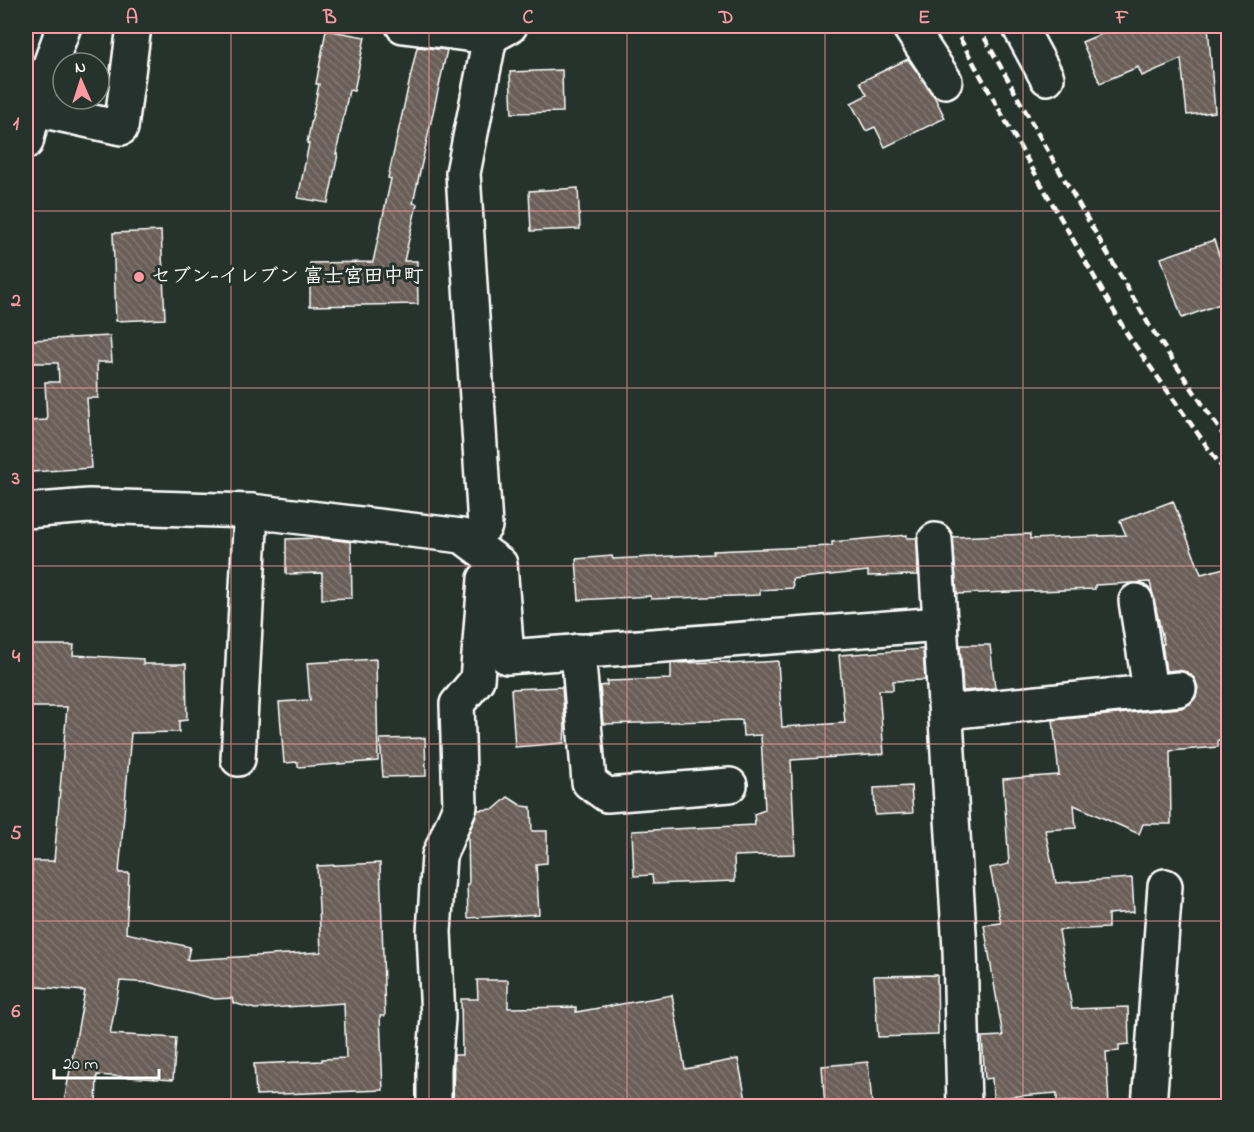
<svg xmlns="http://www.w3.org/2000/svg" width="1254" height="1132" viewBox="0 0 1254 1132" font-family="'Indie Flower','Klee One',sans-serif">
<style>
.building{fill:url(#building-back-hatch);stroke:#fff;stroke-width:1.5}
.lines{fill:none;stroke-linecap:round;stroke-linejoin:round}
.street-casing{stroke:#fff;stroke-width:38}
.secondary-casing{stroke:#fff;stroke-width:38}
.street{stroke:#26332d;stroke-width:33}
.secondary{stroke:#26332d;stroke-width:33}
.rail{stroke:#fff;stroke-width:4.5;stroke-dasharray:9 4.5;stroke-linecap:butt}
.grid{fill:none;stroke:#ff9aa2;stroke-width:1.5;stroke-opacity:0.55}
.poi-dot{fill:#ff9aa2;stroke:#26332d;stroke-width:2}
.labels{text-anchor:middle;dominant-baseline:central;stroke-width:6;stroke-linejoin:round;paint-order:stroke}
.poi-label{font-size:20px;font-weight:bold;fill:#fff;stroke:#26332d;text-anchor:start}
.neatline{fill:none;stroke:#ff9aa2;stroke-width:2}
.grid-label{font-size:20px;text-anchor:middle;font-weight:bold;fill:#ff9aa2}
</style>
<defs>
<pattern id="building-back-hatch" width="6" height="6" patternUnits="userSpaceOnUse" patternTransform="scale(1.5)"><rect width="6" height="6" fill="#6b5f58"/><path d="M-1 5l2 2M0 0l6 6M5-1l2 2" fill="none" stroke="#817771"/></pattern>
</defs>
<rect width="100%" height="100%" fill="#26332d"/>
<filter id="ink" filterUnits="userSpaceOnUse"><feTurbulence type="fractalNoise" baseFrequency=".0167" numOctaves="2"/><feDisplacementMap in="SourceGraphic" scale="12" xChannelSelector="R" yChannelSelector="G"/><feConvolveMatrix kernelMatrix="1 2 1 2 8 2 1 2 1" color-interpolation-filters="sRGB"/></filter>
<g filter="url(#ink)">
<g class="building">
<path d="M1121 26H1208L1215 112 1187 115 1181 59 1142 76 1138 67 1100 83 1082 42Z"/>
<path d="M326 30 365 37 354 91 349 90 336 154H338L328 203 298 198 309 144 307 143 319 84H316Z"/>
<path d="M417 47 447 50 413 203 417 204 404 261H417L418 304 310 306V263L373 262 391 179 388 178Z"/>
<path d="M908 59 934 96 945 118 885 147 875 127 866 131 851 103 867 95 860 82Z"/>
<path d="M562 70 563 112 512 113 510 72Z"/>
<path d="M578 188 580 229 531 231 529 191Z"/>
<path d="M161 231 165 319 116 321 113 233Z"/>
<path d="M1214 240 1228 282V301L1182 318 1161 258Z"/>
<path d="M110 336 112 362H97L98 398H87L91 468 31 472 28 421 47 420 45 382H59L58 363H33L32 340Z"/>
<path d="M1173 501 1201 574 1228 567V734H1226L1227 740H1218V747L1170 751 1171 824H1143L1139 834 1074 805 1076 828 1045 830 1056 883 1132 878 1134 912 1108 914V928L1059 930 1072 1009 1128 1007 1129 1044 1119 1045V1051L1106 1052 1109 1105 1078 1106V1101L1057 1102V1093L993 1098 992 1078 985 1079 982 1037 1003 1036 984 925 1001 923 990 868 1009 864 1003 779 1059 775 1053 720 1181 708 1190 704 1196 697 1198 688 1195 679 1187 672 1177 670 1166 671 1162 644H1164L1150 582 1095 585V589L957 594 953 537 1030 534V539L1126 535 1120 521Z"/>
<path d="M907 535V538H917L918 575 868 576V571L792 579 793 588 760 590V595L651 599V596L579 600 576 559 612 556 613 559 713 554V551L832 546V542Z"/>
<path d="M320 538 351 542 352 598 322 599V573L286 574V539Z"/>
<path d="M26 645H74L73 655 143 659V664H186L187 720 179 721V732L131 733 119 873H129L126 933 190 947 187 960 321 952 317 866 380 863 385 1016H380L383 1090 256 1095 254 1064 322 1061V1059L346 1058 344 1003 255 1009 233 1003 232 998 215 999 151 983 120 981 110 1034 176 1038 173 1080 97 1075 96 1107H63L85 991 26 986V937H31L32 861H54L67 707H26Z"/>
<path d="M960 645H990L995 688 963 691Z"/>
<path d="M923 649 925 680 893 681V690H879L884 754 791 760 795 854 734 856 735 881 653 884 652 875 634 876 632 831 755 825 754 814 765 810 761 735 743 736 742 720 603 724 600 686 607 685V681L671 679V663L729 662V664L778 661 782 727 845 723 839 655Z"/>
<path d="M376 659 378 761 298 767V762L284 763 279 702 310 700 307 663Z"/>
<path d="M562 687 565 726 564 743 515 747 511 689Z"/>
<path d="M425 738 426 776 383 777 380 739Z"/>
<path d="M911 786 913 813 875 815 874 788Z"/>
<path d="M508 797 522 806 531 807 532 831H547V863L536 864 539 914 468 918 467 884H469L468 835 478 810 494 809Z"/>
<path d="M937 975 938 1035 878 1037 874 976Z"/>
<path d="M477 980H508V1008L576 1007V1012L672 995 685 1069 738 1059 746 1100 713 1107H453L454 1055H462L461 999H478Z"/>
<path d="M868 1062 872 1104 825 1107 822 1066Z"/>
</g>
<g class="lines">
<g class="street-casing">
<g id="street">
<path d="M403 26 490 37 510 26"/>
<path d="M909 26 945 81"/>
<path d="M1019 26 1047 78"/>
<path d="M26 107 121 128 134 26"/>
<path d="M26 511 89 506 251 511 462 536 500 564 507 657 941 624"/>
<path d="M485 526 463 173 490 37"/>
<path d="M935 540 960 949 964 1106"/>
<path d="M1136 601 1150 690"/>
<path d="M578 651 589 782 607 795 730 785"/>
<path d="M946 712 1179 689"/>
<path d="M238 759 251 511"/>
<path d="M434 1106V1069L438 1018 434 932 439 856 460 806 457 704 477 680 485 579"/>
<path d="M1149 1106 1165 886"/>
</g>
</g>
<g class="secondary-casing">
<path id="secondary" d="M26 142 34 109 64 26"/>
</g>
<use href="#street" class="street"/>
<use href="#secondary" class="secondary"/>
<g class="rail">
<path d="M953 26 1020 147 1127 334 1228 476"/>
<path d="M978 26 1041 139 1149 325 1228 442"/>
</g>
</g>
</g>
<path class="grid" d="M231 26V1106M429 26V1106M627 26V1106M825 26V1106M1023 26V1106M26 211H1228M26 388H1228M26 566H1228M26 744H1228M26 921H1228"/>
<circle class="poi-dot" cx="139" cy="277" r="6"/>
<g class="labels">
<g class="poi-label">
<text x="151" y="277">セブン-イレブン 富士宮田中町</text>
</g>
</g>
<rect width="1254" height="1132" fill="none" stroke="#26332d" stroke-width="66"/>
<g transform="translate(81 81) rotate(357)"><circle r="28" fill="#26332d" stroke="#7d8581" stroke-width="1.5"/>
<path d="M0-4.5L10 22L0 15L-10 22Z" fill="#ff9aa2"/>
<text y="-9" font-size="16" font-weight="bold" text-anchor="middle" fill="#ffffff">N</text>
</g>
<path d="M54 1069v9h105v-9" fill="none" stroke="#ffffff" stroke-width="3"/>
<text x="63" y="1069" font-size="18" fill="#ffffff" stroke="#26332d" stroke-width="4.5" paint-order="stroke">20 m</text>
<rect x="33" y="33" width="1188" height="1066" class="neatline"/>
<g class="grid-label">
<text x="132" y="23">A</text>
<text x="330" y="23">B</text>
<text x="528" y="23">C</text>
<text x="726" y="23">D</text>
<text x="924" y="23">E</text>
<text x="1122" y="23">F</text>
<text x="16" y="129">1</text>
<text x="16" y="306">2</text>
<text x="16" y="484">3</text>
<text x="16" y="662">4</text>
<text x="16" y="839">5</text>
<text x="16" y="1017">6</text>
</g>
</svg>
